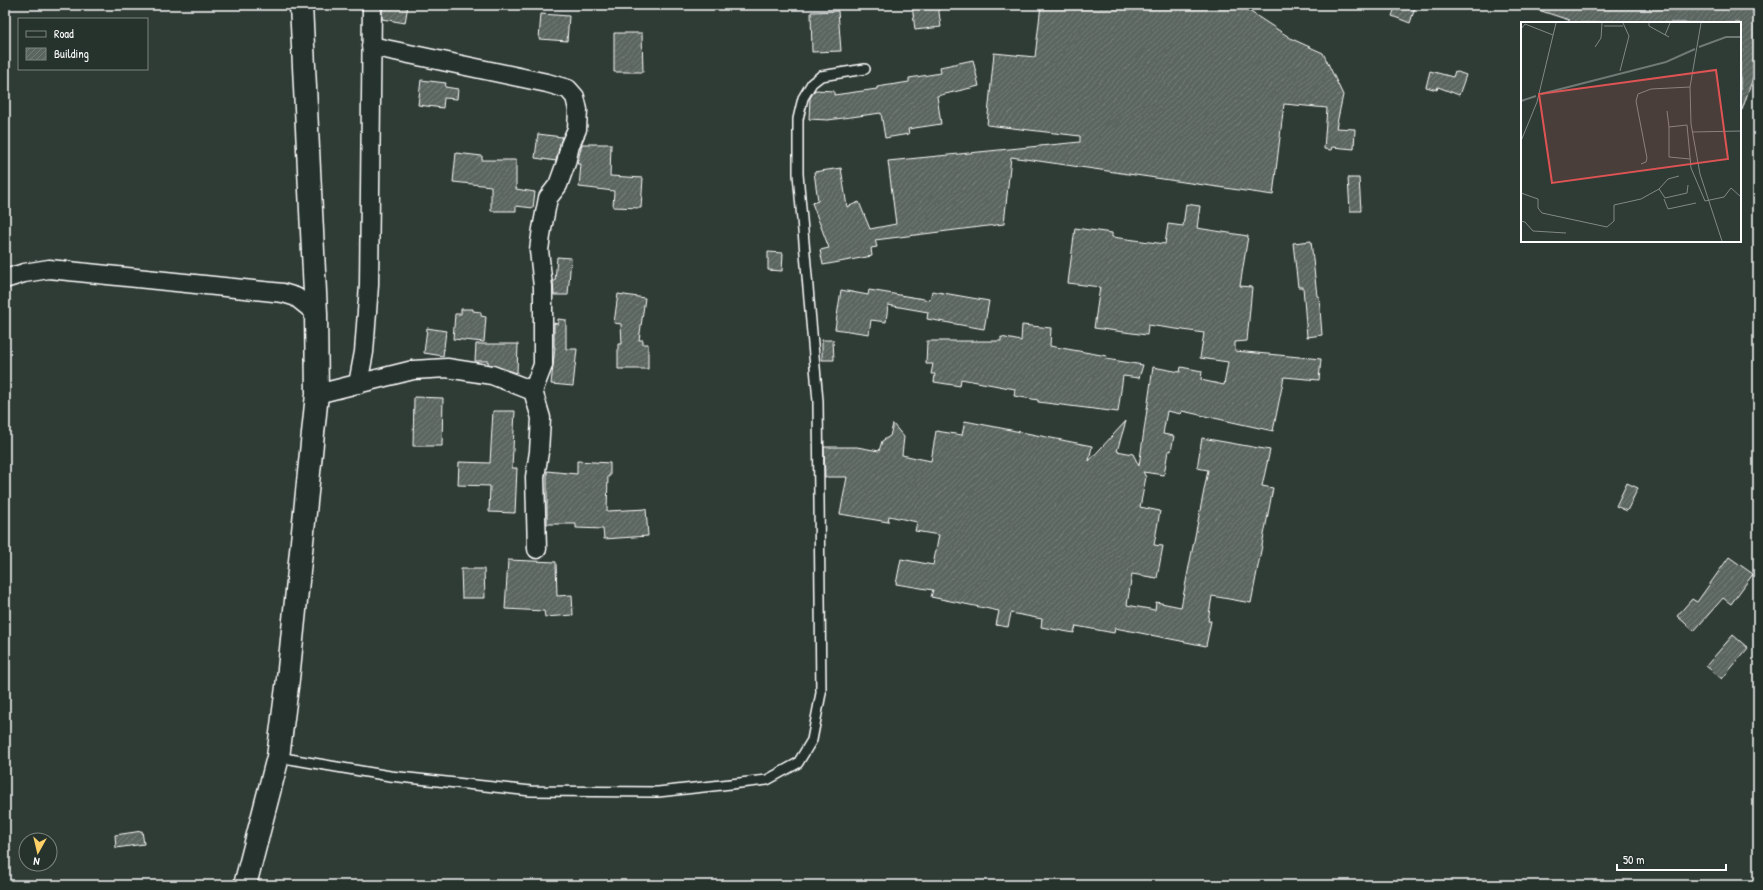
<svg xmlns="http://www.w3.org/2000/svg" width="1763" height="890" viewBox="0 0 1763 890" font-family="'Patrick Hand',sans-serif">
<style>
.building{fill:url(#building-hatch);stroke:#fff}
.lines{fill:none;stroke-linecap:round;stroke-linejoin:round}
.lane-casing{stroke:#fff;stroke-width:12}
.street-casing{stroke:#fff;stroke-width:21}
.secondary-casing{stroke:#fff;stroke-width:25}
.lane{stroke:#26332d;stroke-width:9}
.street{stroke:#26332d;stroke-width:18}
.secondary{stroke:#26332d;stroke-width:22}
.inset-river{fill:none;stroke:#707975;stroke-width:2}
.inset-road{fill:none;stroke:#828986;stroke-width:1}
.view{fill:#de5353;fill-opacity:0.15;stroke:#de5353;stroke-width:2}
.inset-edge{fill:none;stroke:#fff;stroke-width:2}
</style>
<defs>
<pattern id="building-hatch" width="6" height="6" patternUnits="userSpaceOnUse"><rect width="6" height="6" fill="#5b6661"/><path d="M-1 1l2-2M0 6l6-6M5 7l2-2" fill="none" stroke="#747d79"/></pattern>
</defs>
<rect width="100%" height="100%" fill="#2f3b35"/>
<filter id="ink" filterUnits="userSpaceOnUse"><feTurbulence type="fractalNoise" baseFrequency=".025" numOctaves="2"/><feDisplacementMap in="SourceGraphic" scale="8" xChannelSelector="R" yChannelSelector="G"/><feConvolveMatrix kernelMatrix="1 2 1 2 8 2 1 2 1" color-interpolation-filters="sRGB"/></filter>
<g filter="url(#ink)">
<g class="building">
<path d="M382 5H408L405 23 382 19Z"/>
<path d="M912 5H938L941 27 915 30Z"/>
<path d="M1041 5H1240L1292 39 1323 53 1343 95 1336 128 1355 129 1354 149 1332 147 1331 150 1324 149 1327 108 1284 104 1273 195 1011 157 1004 224 875 240 877 247 871 248 872 256 823 265 820 250 829 248 812 203 818 201 814 172 841 168 847 207 859 202 870 229 896 224 888 161 1080 142V136L987 125 994 53 1035 57Z"/>
<path d="M1396 5H1416L1410 23 1392 16Z"/>
<path d="M1529 5H1758V63L1742 110 1740 109V23H1568L1569 20 1529 7Z"/>
<path d="M838 11 841 51 812 52 811 12Z"/>
<path d="M541 14 569 16 567 41 539 39Z"/>
<path d="M614 33H642L643 72H614Z"/>
<path d="M973 60 979 86 937 96 941 124 908 129 909 134 885 138 881 113 828 120 809 119 810 98 815 90 834 91V95L877 89V87L909 82V78L941 73 940 67Z"/>
<path d="M1430 71 1453 77 1455 71 1466 75 1459 95 1438 87 1437 90 1426 87Z"/>
<path d="M421 80 446 83 445 87 458 89 457 99 444 98 443 108 418 105Z"/>
<path d="M538 134 562 137 556 161 535 158Z"/>
<path d="M582 144H611L610 176 643 178 641 208 613 207 614 191 579 187 581 164H577Z"/>
<path d="M456 153 482 156V160H516V189L535 192 533 208 516 206V211H491V186L453 182Z"/>
<path d="M1348 178H1359L1361 211H1350Z"/>
<path d="M1186 204 1200 206 1197 228 1248 236 1240 286 1252 287 1247 341 1235 342V351L1321 359 1319 380 1284 377 1273 431 1182 411 1181 414 1167 411 1163 434 1174 436 1171 451H1168L1164 475 1143 472 1146 477 1140 507 1160 511 1154 545 1163 546 1157 578 1132 574 1127 605 1155 610 1156 602 1181 607 1208 470 1197 468 1202 438 1270 450 1262 486 1273 488 1251 603 1212 596 1208 621H1211L1206 646 1115 628 1114 633 1076 626 1074 633 1041 627 1042 619 1011 613 1008 627 996 625 999 611 931 597 933 590 896 584 901 559 933 565 939 535 915 531 917 522 889 516 888 522 840 514 847 477H825L824 447H857L879 451 882 441 890 436 893 424 904 437 902 455 931 461 936 431 962 435 965 421 1092 446 1089 461 1126 421 1117 451 1133 454 1139 466 1153 367 1180 372 1181 367 1202 371 1201 380 1224 385 1228 362 1200 358 1204 333 1148 325 1147 335 1094 328 1100 287 1068 283 1075 228 1112 233V237L1165 244 1168 224 1183 226Z"/>
<path d="M1311 241 1317 296H1319L1322 335 1307 337 1303 287H1298L1293 243Z"/>
<path d="M768 252 783 253 782 271 768 270Z"/>
<path d="M557 257 571 258 568 295H554L553 281H555Z"/>
<path d="M841 290 868 295 869 290 930 300 932 291 989 301 984 329 927 319 928 312 888 305 886 322 871 320 869 334 835 329Z"/>
<path d="M618 294 645 298 639 340H643V344H648V369H618V344H622L621 324 614 323Z"/>
<path d="M461 309H473V311L481 312V316L486 317 484 342 453 339 455 314H461Z"/>
<path d="M558 319 566 320V349H577L573 386 551 384 555 347H554V323L558 324Z"/>
<path d="M1022 325 1051 328 1050 346 1107 356 1106 359 1143 365 1139 378 1123 376 1118 412 1038 402V400L1014 396 1015 389 961 379 960 386 934 382 935 374H931L933 364H926L927 341H1001V337L1021 341Z"/>
<path d="M427 328 446 331 443 356 424 353Z"/>
<path d="M822 340H833L834 360H822Z"/>
<path d="M476 344H518L517 373 488 364V361H475Z"/>
<path d="M414 397 443 398 442 446H413Z"/>
<path d="M493 411H515L512 468H517L515 513 489 512 490 486 458 485 459 462 490 463Z"/>
<path d="M577 461 610 463V476H608L607 511 646 509 648 536 604 539 603 529 576 528V524H547V471L577 474Z"/>
<path d="M1627 483 1638 488 1627 511 1616 506Z"/>
<path d="M1729 557 1753 574 1731 604 1723 598 1694 631 1677 616 1692 599 1697 602Z"/>
<path d="M508 560 556 562 557 596 572 595 573 615 545 617 544 611 505 609Z"/>
<path d="M461 569H484L485 598H462Z"/>
<path d="M1733 635 1748 648 1722 679 1706 666Z"/>
<path d="M142 831 144 844 116 848 115 835Z"/>
</g>
<g class="lines">
<g class="lane-casing">
<path id="lane" d="M278 757 390 776 531 791 658 792 767 780 798 763 812 740 821 693 818 401 798 174V119L803 98 812 83 821 76 865 69"/>
</g>
<g class="street-casing">
<g id="street">
<path d="M371 46 547 83 568 89 575 97 578 110 577 129 570 145 566 163 558 185 548 198 542 229 539 250 543 287V365L533 391"/>
<path d="M5 279 24 273 49 269 283 293 296 297 316 313"/>
<path d="M358 384 364 352 369 285 372 5"/>
<path d="M317 394 413 370 447 368 492 375 533 391 541 418 539 452 535 477 537 549"/>
</g>
</g>
<g class="secondary-casing">
<path id="secondary" d="M245 885 278 757 288 679 317 394 316 313 301 5"/>
</g>
<use href="#lane" class="lane"/>
<use href="#street" class="street"/>
<use href="#secondary" class="secondary"/>
</g>
</g>
<g transform="translate(1521 22)">
<rect width="220" height="220" fill="#2f3b35"/>
<path class="inset-river" d="M178 25 205 15H220M20 72 145 40 174 27M0 79 15 74"/>
<path class="inset-road" d="M128 1V4L148 15M180 1 169 65 170 102 179 152 201 219M83 4H102M0 7 4 2 32 13M144 13 149 1M74 25 80 16 81 1M99 49 108 14 102 1M146 89 148 105 166 103M166 103 170 146 184 179 203 175 210 166 220 175M148 105V135L169 137M171 110 220 109M0 119 16 80 35 1M120 142 125 140 126 136 115 79 117 72 130 67 169 65M138 167 144 176 166 171 167 163M0 171 17 177V186L21 191 86 205 93 199V183L120 177 138 167 147 157 158 154M143 177 147 187 175 181M0 199 4 200 12 209 45 211"/>
<path class="view" d="M195 48 207 137 31 161 18 72Z"/>
<rect width="220" height="220" class="inset-edge"/>
</g>
<rect width="1763" height="890" fill="none" stroke="#26332d" stroke-width="20"/>
<rect x="10" y="10" width="1743" height="870" fill="none" stroke="#fff" stroke-width="1.5" filter="url(#ink)"/>
<rect x="18" y="18" width="130" height="52" fill="#26332d" stroke="#7d8581"/>
<rect x="26" y="31" width="20" height="6" fill="#26332d" stroke="#7d8581"/>
<text x="54" y="38" font-size="12" fill="#ffffff">Road</text>
<rect x="26" y="48" width="20" height="12" fill="url(#building-hatch)" stroke="#7d8581"/>
<text x="54" y="58" font-size="12" fill="#ffffff">Building</text>
<g transform="translate(38 852) rotate(188)"><circle r="19" fill="#26332d" stroke="#7d8581"/>
<path d="M0-3L7 15L0 10L-7 15Z" fill="#ffd166"/>
<text y="-6" font-size="11" font-weight="bold" text-anchor="middle" fill="#ffffff">N</text>
</g>
<path d="M1617 864v6h109v-6" fill="none" stroke="#ffffff" stroke-width="2"/>
<text x="1623" y="864" font-size="12" fill="#ffffff" stroke="#26332d" stroke-width="3" paint-order="stroke">50 m</text>
</svg>
